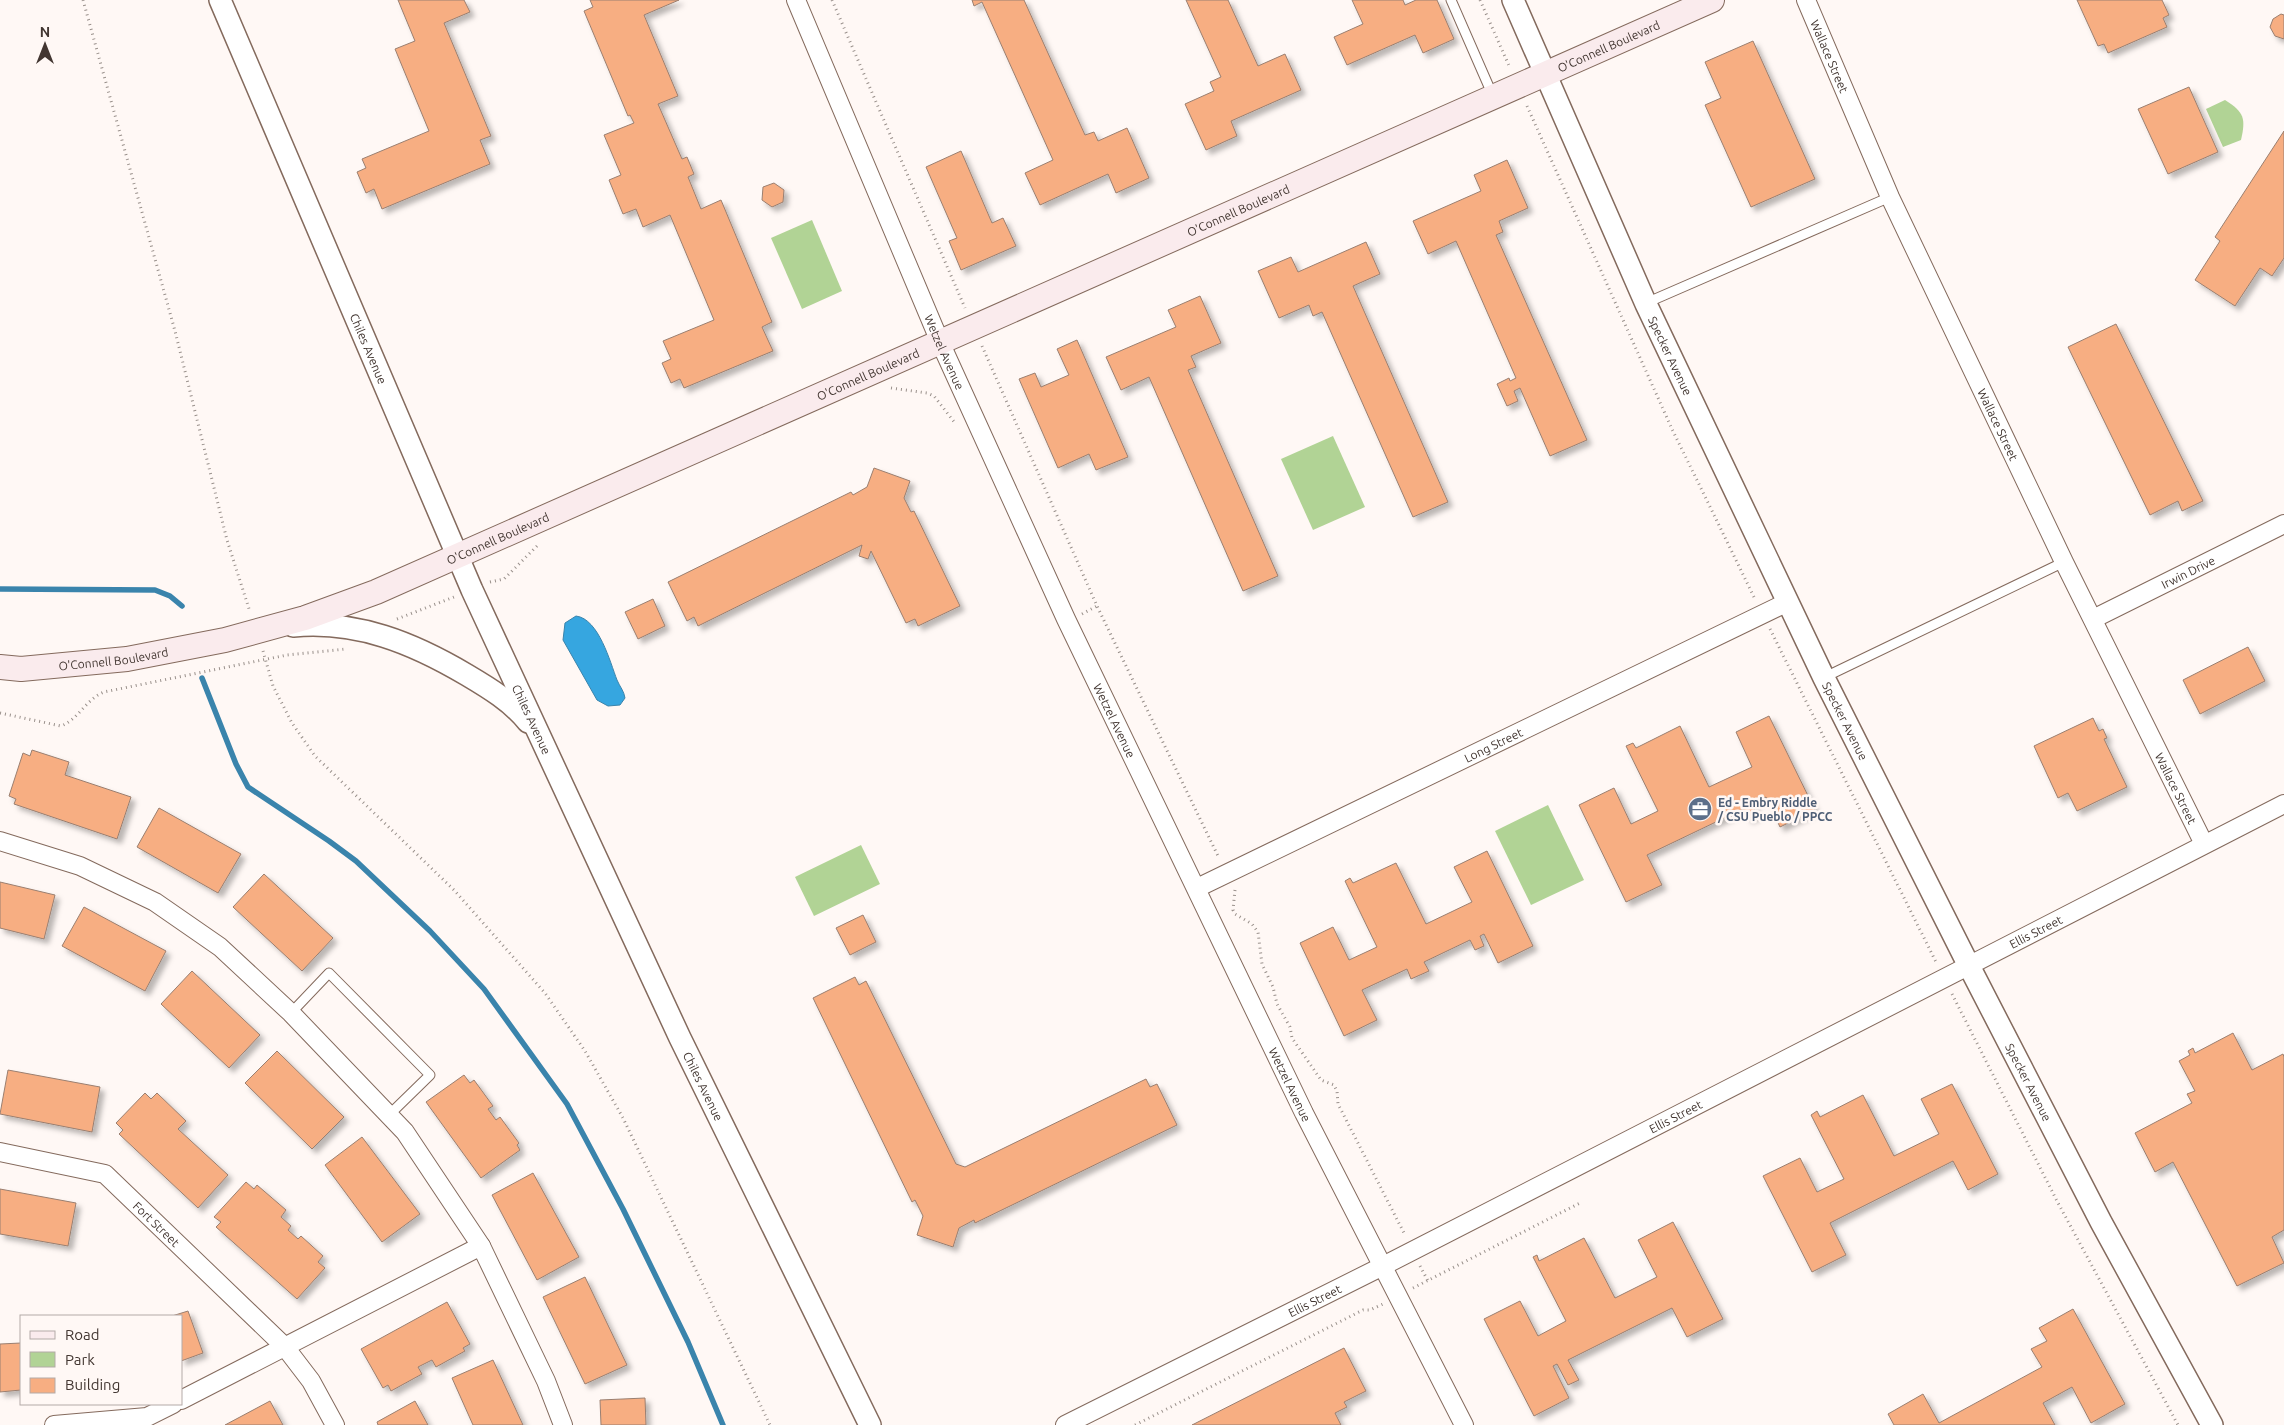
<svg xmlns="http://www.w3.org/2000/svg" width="2284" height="1425" viewBox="0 0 2284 1425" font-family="Ubuntu,sans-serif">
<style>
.green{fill:#b1d395}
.water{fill:#36a6e0;stroke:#3a84ac}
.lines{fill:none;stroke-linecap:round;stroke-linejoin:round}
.stream{stroke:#3a84ac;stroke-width:5.5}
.building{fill:#f7ae82;stroke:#9a7f70;filter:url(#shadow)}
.service-casing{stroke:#846a5d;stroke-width:11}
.minor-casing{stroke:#846a5d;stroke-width:20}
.tertiary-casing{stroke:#846a5d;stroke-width:24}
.secondary-casing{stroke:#846a5d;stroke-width:26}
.path{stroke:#99908b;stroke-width:3;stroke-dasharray:1 4;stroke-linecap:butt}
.service{stroke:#fff;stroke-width:9}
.minor{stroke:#fff;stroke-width:18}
.tertiary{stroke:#fff;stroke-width:21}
.secondary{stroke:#faebed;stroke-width:24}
.labels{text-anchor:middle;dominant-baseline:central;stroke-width:5;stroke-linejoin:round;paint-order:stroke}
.street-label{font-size:12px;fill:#423631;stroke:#fff8f5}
.service-label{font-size:12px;font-weight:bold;fill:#4e5e75;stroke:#fff8f5;text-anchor:start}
</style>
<defs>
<filter id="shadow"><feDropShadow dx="4.5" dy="4.5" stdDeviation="2.5" flood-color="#0004"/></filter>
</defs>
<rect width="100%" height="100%" fill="#fff8f5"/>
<g class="green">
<path d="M2225 100C2244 112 2246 118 2241 140L2223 147 2206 109Z"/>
<path d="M812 220 842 291 802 309 771 238Z"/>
<path d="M1333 436 1365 507 1313 530 1281 459Z"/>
<path d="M1548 805 1584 880 1531 905 1495 831Z"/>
<path d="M861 845 880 884 814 916 795 877Z"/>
</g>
<path class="water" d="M576 616C599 619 610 662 617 680 620 687 624 691 625 698L620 705 608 706 597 700 563 640 565 623Z"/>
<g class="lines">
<g class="stream">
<path d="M0 589 155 590 170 596 182 606"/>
<path d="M202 678 236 764 248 787 329 841 356 861 430 931 484 989 567 1104 623 1209 688 1342 723 1425"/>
</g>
</g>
<g class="building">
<path d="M398 0H464L470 12 444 23 491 136 480 140 490 164 382 209 374 189 366 193 357 172 366 168 362 159 429 131 395 49 415 41Z"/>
<path d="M590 0H679L644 15 678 96 658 104 682 159 687 157 694 174 688 177 701 209 721 200 772 322 762 327 773 351 684 388 680 379 671 383 662 363 671 359 663 341 714 320 670 215 643 227 636 209 623 214 609 180 621 175 604 135 634 123 630 115 628 116 584 11 593 7Z"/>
<path d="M972 0H1024L1085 135 1094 132 1098 141 1127 128 1149 178 1116 193 1108 174 1040 205 1025 173 1053 160 982 2 974 6Z"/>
<path d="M1186 0H1228L1258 66 1285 54 1301 90 1231 121 1237 136 1206 150 1185 104 1214 91 1210 82 1221 77Z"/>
<path d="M1352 0H1403L1405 5 1416 0H1437L1454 39 1423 53 1415 35 1347 65 1334 37 1363 24Z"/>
<path d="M2077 0H2162L2169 15 2163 18 2167 27 2108 53 2104 44 2098 46Z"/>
<path d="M2281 14 2284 15V39L2275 36 2270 27 2273 19Z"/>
<path d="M1753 41 1815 179 1751 207 1705 105 1721 98 1705 62Z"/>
<path d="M2189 87 2218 152 2168 174 2138 109Z"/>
<path d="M2284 131V258L2272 276 2260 268 2235 306 2195 280 2220 241 2215 237Z"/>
<path d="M961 151 992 223 1003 218 1016 246 961 270 949 241 957 238 926 167Z"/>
<path d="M1507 160 1528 208 1499 221 1503 232 1496 235 1587 440 1550 456 1520 388 1514 391 1518 401 1507 406 1497 384 1509 378 1510 381 1516 378 1456 241 1428 254 1413 221 1481 191 1474 175Z"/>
<path d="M774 183 784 190 783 202 772 207 762 200 763 187Z"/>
<path d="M1366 242 1380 274 1353 286 1448 502 1413 517 1322 312 1313 316 1309 305 1279 318 1258 271 1291 257 1298 272Z"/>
<path d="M1200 296 1221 343 1191 356 1196 367 1188 370 1278 576 1243 591 1149 377 1121 390 1106 357 1176 327 1168 310Z"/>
<path d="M2116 324 2203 501 2182 511 2178 501 2150 515 2068 347Z"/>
<path d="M1077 340 1128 457 1096 470 1089 454 1058 468 1019 379 1035 373 1041 387 1069 375 1057 349Z"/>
<path d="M874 468 910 481 904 498 911 512 914 511 960 606 918 626 915 619 906 623 871 551 868 559 859 556 862 545 698 626 694 617 687 621 668 582 851 492 853 495 867 487Z"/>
<path d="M653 599 665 626 638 639 625 612Z"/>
<path d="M2248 647 2265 681 2200 714 2183 680Z"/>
<path d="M1769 716 1815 810 1780 827 1766 797 1752 804 1757 815 1748 819 1743 809 1647 855 1662 885 1626 902 1579 805 1614 788 1631 824 1658 811 1626 746 1633 743 1636 748 1680 726 1709 787 1752 767 1736 732Z"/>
<path d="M2093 718 2099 731 2103 729 2107 738 2104 739 2127 787 2077 811 2068 793 2058 798 2034 746Z"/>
<path d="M32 750 69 762 65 775 131 797 117 839 14 804 16 799 9 796 23 753 30 756Z"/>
<path d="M159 808 241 854 218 893 137 847Z"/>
<path d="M1487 851 1533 946 1498 963 1484 934 1480 936 1484 946 1475 950 1470 940 1424 962 1429 971 1411 979 1407 969 1362 990 1377 1020 1344 1036 1300 943 1333 927 1349 960 1377 947 1345 881 1350 878 1353 883 1396 863 1426 924 1472 902 1454 867Z"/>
<path d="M264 874 333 938 302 971 233 907Z"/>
<path d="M0 882 55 895 44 939 0 928Z"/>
<path d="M84 907 166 951 145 991 62 946Z"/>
<path d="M863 915 876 942 850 955 836 928Z"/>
<path d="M192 971 260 1035 229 1068 161 1004Z"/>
<path d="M855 977 859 985 866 981 956 1164 965 1167 1146 1079 1150 1087 1157 1084 1177 1125 975 1223 974 1220 959 1228 953 1247 917 1235 923 1216 915 1200 912 1202 813 998Z"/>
<path d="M2233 1033 2252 1070 2283 1054 2284 1057V1230L2272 1237 2284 1263 2237 1286 2173 1162 2155 1172 2135 1133 2192 1103 2187 1094 2195 1091 2179 1061 2190 1055 2188 1051 2193 1048 2195 1053Z"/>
<path d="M277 1051 344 1117 312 1149 245 1083Z"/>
<path d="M8 1070 100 1087 92 1132 0 1114Z"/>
<path d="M464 1075 470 1083 474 1080 493 1106 488 1109 496 1120 500 1117 519 1143 517 1145 520 1150 481 1178 426 1102Z"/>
<path d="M1952 1084 1998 1174 1968 1190 1953 1161 1830 1223 1846 1255 1812 1272 1763 1176 1800 1158 1817 1192 1844 1179 1811 1115 1817 1111 1820 1117 1863 1095 1894 1156 1939 1134 1921 1099Z"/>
<path d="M145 1093 151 1099 157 1093 186 1121 178 1129 228 1175 198 1208 119 1134 123 1130 116 1123Z"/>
<path d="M362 1137 420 1214 382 1242 325 1165Z"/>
<path d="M533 1173 579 1257 537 1280 492 1195Z"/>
<path d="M246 1182 254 1189 257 1185 286 1210 281 1217 291 1226 288 1230 298 1239 301 1236 323 1256 318 1262 325 1268 297 1299 216 1227 221 1222 214 1217Z"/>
<path d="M0 1189 76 1203 68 1246 0 1234Z"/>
<path d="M1673 1222 1723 1319 1687 1337 1672 1308 1568 1360 1579 1380 1568 1385 1557 1364 1553 1366 1569 1398 1534 1416 1484 1319 1520 1301 1538 1336 1566 1321 1533 1257 1537 1255 1539 1261 1584 1238 1615 1298 1657 1277 1638 1240Z"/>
<path d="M585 1277 627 1365 585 1384 543 1297Z"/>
<path d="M447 1302 470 1344 463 1348 465 1351 436 1367 432 1360 418 1367 422 1374 391 1391 388 1385 383 1388 361 1349Z"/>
<path d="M2073 1309 2125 1404 2091 1423 2072 1387 2043 1403 2055 1425H1894L1888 1414 1923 1394 1939 1423 2042 1367 2031 1349 2047 1341 2039 1328Z"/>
<path d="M188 1311 203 1353 181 1361V1316H172Z"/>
<path d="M21 1343V1390L0 1392V1344Z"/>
<path d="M1344 1348 1366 1391 1344 1402 1347 1407 1335 1413 1341 1425H1192Z"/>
<path d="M493 1360 523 1425H473L452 1378Z"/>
<path d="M645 1398 646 1425H601L600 1400Z"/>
<path d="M270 1401 283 1425H225Z"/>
<path d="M415 1401 428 1425H378L377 1422Z"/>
</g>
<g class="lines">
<g class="service-casing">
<g id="service">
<path d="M1451 0 1493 96"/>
<path d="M1646 303 1890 197"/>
<path d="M1825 677 2064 562"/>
<path d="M291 1013 329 973 430 1075 389 1115"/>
</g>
</g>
<g class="minor-casing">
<g id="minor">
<path id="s1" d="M796 0 940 342 1066 619 1304 1113 1464 1425"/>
<path id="s2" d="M1806 0 1890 197 2064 562 2204 844"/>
<path id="s3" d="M2093 619 2284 524"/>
<path d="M0 841 80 866 155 902 220 947 291 1013 405 1132 481 1246 546 1381 563 1425"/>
<path id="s4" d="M1197 888 1788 602"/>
<path id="s5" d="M0 1152 105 1174 285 1347 311 1381 335 1425"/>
<path d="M181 1400 481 1246"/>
<path d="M54 1425 147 1417 173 1404"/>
<path id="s6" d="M1065 1425 1381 1267 2284 804"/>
</g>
</g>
<g class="tertiary-casing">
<g id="tertiary">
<path id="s7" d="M220 0 472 590 680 1038 870 1425"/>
<path id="s8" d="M1513 0 1646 304 1824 678 1968 964 2101 1222 2212 1425"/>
<path d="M293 626C357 620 413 643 467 675 489 688 512 702 528 722"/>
</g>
</g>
<g class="secondary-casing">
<g id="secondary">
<path id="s9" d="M0 667 21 669 127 659 225 640 305 618 376 592 1712 0"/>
</g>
</g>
<g class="path">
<path d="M83 0 175 331 227 540 250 612"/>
<path d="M832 0 965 308"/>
<path d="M1480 0 1510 68"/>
<path d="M1527 106 1672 429 1755 599"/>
<path d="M982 346 1097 606 1219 858"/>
<path d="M891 388 927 393 934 396 955 423"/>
<path d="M490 582 504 579 539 544"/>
<path d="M1082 614 1097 606"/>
<path d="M397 619 454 597"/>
<path d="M1770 629 1937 964"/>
<path d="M263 651 273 686 292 723 315 756 454 890 545 993 585 1051 623 1118 770 1425"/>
<path d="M0 713 61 726C79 719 86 699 104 692L287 655 346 649"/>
<path d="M1235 890 1233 910 1235 914 1252 924 1258 932 1262 964 1273 987 1277 1004 1290 1027 1292 1038 1321 1080 1334 1085 1337 1091 1338 1104 1405 1235"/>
<path d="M1952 994 2057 1201 2178 1425"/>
<path d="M1420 1266 1428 1281"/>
<path d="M1413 1288 1580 1203"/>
<path d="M1135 1425 1363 1310H1370L1383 1304"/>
</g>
<use href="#service" class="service"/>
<use href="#minor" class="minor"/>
<use href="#tertiary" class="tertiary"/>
<use href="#secondary" class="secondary"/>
</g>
<defs>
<g id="office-disc" transform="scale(1.25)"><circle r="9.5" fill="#5c6f8a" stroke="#fff8f5"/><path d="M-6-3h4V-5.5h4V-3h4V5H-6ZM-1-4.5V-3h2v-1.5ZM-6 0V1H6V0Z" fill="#fff"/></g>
</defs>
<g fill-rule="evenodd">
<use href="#office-disc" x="1700" y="809"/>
</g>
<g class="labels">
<g class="street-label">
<text stroke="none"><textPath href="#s9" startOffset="1734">O'Connell Boulevard</textPath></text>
<text stroke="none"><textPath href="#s2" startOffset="61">Wallace Street</textPath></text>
<text stroke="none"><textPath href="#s9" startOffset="1329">O'Connell Boulevard</textPath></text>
<text stroke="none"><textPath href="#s7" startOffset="379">Chiles Avenue</textPath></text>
<text stroke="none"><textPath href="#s1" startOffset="382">Wetzel Avenue</textPath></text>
<text stroke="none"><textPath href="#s8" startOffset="389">Specker Avenue</textPath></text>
<text stroke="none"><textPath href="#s9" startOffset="924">O'Connell Boulevard</textPath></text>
<text stroke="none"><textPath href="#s2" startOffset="466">Wallace Street</textPath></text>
<text stroke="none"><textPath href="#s9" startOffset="519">O'Connell Boulevard</textPath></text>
<text stroke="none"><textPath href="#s3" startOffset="106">Irwin Drive</textPath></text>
<text stroke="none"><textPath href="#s9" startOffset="114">O'Connell Boulevard</textPath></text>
<text stroke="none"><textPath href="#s7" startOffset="784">Chiles Avenue</textPath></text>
<text stroke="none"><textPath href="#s1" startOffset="788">Wetzel Avenue</textPath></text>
<text stroke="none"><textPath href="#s8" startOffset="794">Specker Avenue</textPath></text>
<text stroke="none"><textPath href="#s4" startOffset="329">Long Street</textPath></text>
<text stroke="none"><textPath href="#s2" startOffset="871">Wallace Street</textPath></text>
<text stroke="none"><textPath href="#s6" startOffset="1089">Ellis Street</textPath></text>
<text stroke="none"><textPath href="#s8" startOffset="1199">Specker Avenue</textPath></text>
<text stroke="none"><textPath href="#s1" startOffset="1192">Wetzel Avenue</textPath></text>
<text stroke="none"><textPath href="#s7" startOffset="1189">Chiles Avenue</textPath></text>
<text stroke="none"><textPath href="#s6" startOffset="684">Ellis Street</textPath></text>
<text stroke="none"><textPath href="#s5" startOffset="179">Fort Street</textPath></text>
<text stroke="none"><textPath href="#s6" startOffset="279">Ellis Street</textPath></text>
</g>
<g class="service-label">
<text x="1718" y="802">Ed - Embry Riddle<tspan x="1718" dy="14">/ CSU Pueblo / PPCC</tspan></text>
</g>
</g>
<rect x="20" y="1315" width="162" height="90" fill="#fff8f5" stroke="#b3aaa7"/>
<rect x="30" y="1331" width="25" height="8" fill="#faebed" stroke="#b3aaa7"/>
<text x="65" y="1340" font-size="15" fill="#423631">Road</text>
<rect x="30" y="1352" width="25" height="15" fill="#b1d395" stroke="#b3aaa7"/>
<text x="65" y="1365" font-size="15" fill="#423631">Park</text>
<rect x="30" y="1378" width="25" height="15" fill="#f7ae82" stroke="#b3aaa7"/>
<text x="65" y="1390" font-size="15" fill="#423631">Building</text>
<g transform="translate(45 45)" stroke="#fff8f5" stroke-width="4" paint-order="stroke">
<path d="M0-4L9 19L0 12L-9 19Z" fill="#423631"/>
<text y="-8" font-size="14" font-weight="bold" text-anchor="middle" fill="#423631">N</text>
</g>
</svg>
